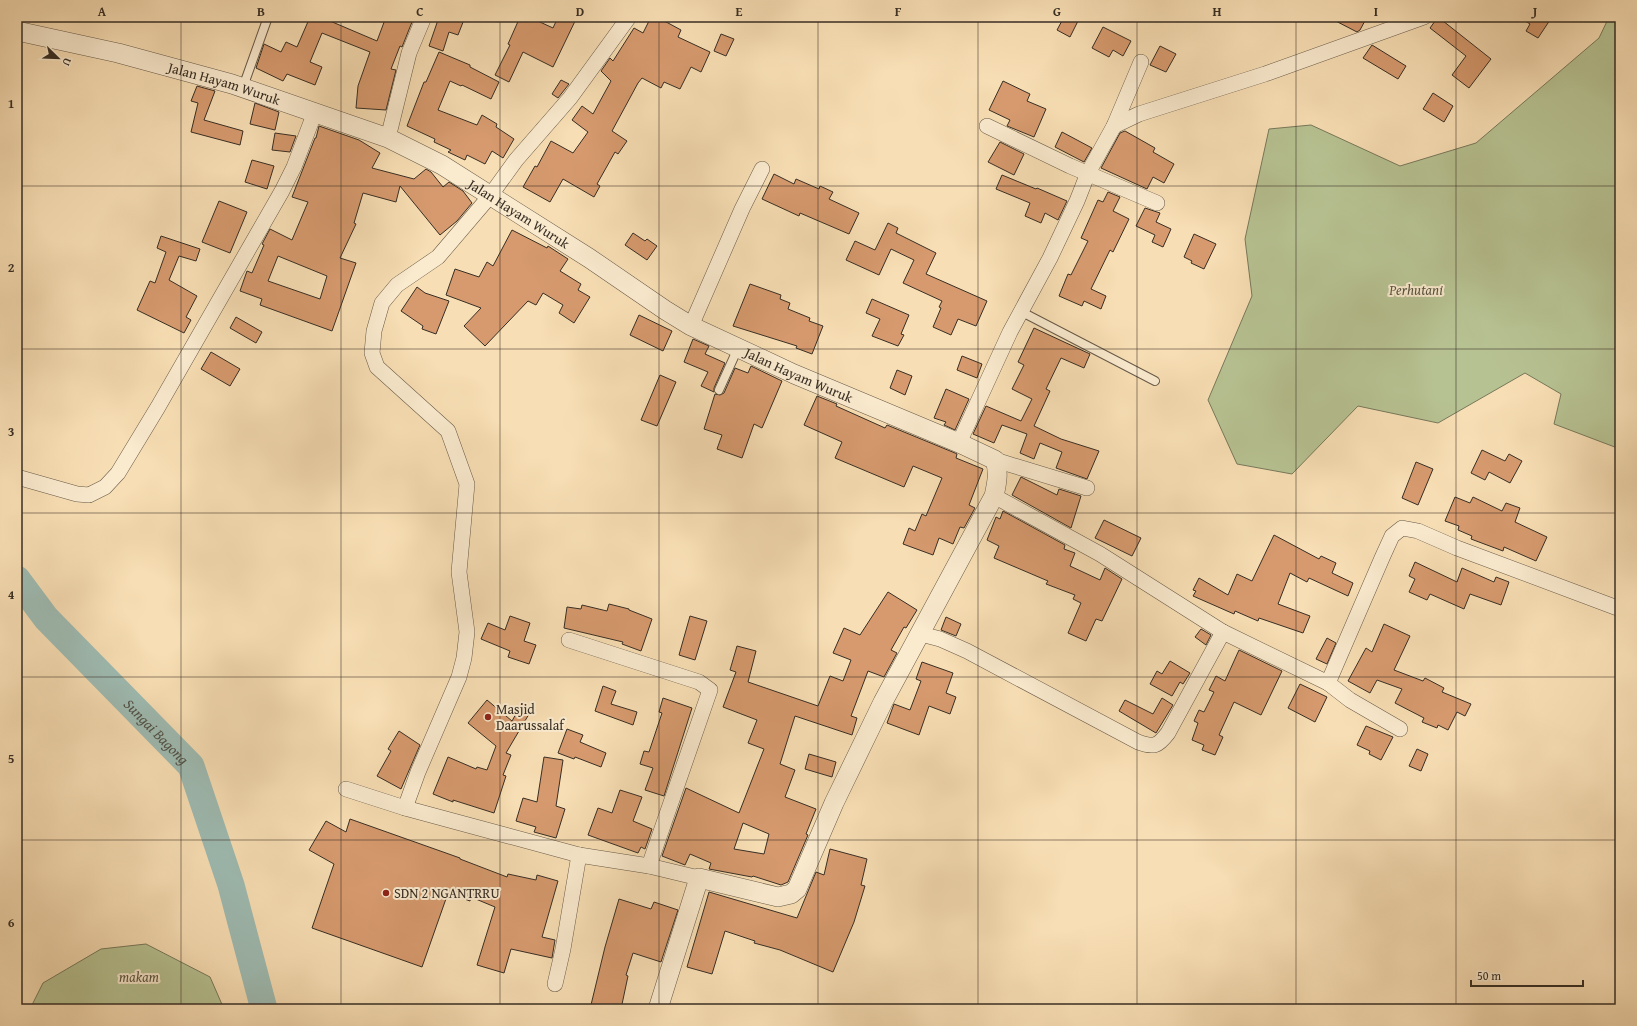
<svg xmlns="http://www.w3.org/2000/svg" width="1637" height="1026" viewBox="0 0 1637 1026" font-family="'Gentium Book Plus',serif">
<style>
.green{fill:#b7c292;stroke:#77785b}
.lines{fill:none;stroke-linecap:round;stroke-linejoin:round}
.river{stroke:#9ebbb2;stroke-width:27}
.building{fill:#d69a6e;stroke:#372e24;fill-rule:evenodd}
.service-casing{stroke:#675a48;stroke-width:10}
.minor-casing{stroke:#675a48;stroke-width:16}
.tertiary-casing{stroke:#675a48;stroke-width:20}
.service{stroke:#faeace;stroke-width:8}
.minor{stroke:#faeace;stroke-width:15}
.tertiary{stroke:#faeace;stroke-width:19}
.grid{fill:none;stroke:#372e24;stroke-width:1;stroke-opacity:0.55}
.poi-dot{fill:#8f2418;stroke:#faeace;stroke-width:1.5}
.labels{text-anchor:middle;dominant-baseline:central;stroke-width:4;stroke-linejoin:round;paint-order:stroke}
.street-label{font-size:14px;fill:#372e24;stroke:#faeace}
.park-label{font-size:14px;font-style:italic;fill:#575340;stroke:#faeace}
.poi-label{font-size:14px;fill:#372e24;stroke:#faeace;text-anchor:start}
.water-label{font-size:15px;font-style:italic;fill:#515148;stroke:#faeace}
.neatline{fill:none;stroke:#372e24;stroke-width:1.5}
.grid-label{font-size:13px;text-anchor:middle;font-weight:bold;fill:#372e24}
</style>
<rect width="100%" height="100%" fill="#f8deb4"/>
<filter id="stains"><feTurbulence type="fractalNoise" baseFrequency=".005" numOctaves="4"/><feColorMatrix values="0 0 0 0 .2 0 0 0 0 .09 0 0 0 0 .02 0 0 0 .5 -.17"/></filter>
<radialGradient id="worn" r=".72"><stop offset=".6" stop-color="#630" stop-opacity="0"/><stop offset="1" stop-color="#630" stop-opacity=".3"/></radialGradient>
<g class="green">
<path d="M1609 17H1620V449L1554 424 1561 394 1525 373 1438 423 1358 406 1292 474 1237 464 1208 400 1252 296 1245 239 1269 129 1311 125 1400 166 1476 143 1599 38Z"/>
<path d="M146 944 210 977 224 1009H30L43 983 101 949Z"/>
</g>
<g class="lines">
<path class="river" id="s1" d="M17 579 46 618 191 766 231 885 264 1009"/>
</g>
<g class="building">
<path d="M310 17H332L330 21 377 41 386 17H414L402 47 400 46 391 69 396 70 386 110 356 108 358 86 370 52 322 33 310 62 322 67 315 85 287 74 283 81 256 68 264 44 281 52 286 42 297 47Z"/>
<path d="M439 17H465L458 35 449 32 443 51 429 46Z"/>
<path d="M520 17H529L553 28 558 17H577L553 67 523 52 509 82 495 75 510 45 508 44Z"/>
<path d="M651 17H657L681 30 678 37 710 52 701 72 691 67 680 89 664 82 661 88 642 78 638 83 612 131 627 141 618 154 615 152 597 184 600 186 594 197 563 179 550 202 523 187 535 166 537 167 551 141 573 153 588 132 572 120 582 106 593 114 611 81 601 71 610 58 613 61 634 28 643 33Z"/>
<path d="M1064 17H1080L1070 37 1057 30Z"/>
<path d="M1328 17H1367L1360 30 1357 32Z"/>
<path d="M1438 17 1491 59 1469 88 1452 75 1466 56 1430 28Z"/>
<path d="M1519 17H1552L1538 38 1526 31 1530 24Z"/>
<path d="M1103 27 1131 41 1123 56 1113 50 1109 57 1092 48Z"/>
<path d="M721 34 734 39 726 56 714 51Z"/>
<path d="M1372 45 1406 66 1398 79 1363 58Z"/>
<path d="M1160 46 1176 54 1166 72 1150 65Z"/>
<path d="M439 52 470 65V67L499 82 491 99 462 85 461 86 450 81 438 110 477 125 482 115 497 124 496 127 514 139 503 158 492 151 485 164 467 155 465 160 448 152 451 150 434 142 435 139 407 126 424 82H426Z"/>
<path d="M561 80 569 84 558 98 552 94Z"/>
<path d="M1003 81 1030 94 1027 101 1046 109 1034 137 1007 126 1010 120 989 110Z"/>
<path d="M197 86 215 91 204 120 243 131 240 145 191 132 198 103 191 101Z"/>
<path d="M1433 93 1453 106 1444 122 1423 109Z"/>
<path d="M255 103 279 112 275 130 250 124Z"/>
<path d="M319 126 359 140 380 153 372 168 414 179 426 169 431 172 443 187 449 182 463 191 472 203 457 221 440 235 400 186 396 202 363 193 354 223 356 224 340 258 356 263 332 331 260 305 262 299 240 291 247 271 252 273 264 245 262 244 270 229 292 240 308 202 292 197 315 138H316ZM278 256 327 276 320 299 268 281Z"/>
<path d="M1125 131 1155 148 1153 152 1174 164 1164 183 1153 177 1147 189 1101 168 1120 133Z"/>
<path d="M1062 132 1092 148 1084 162 1055 147Z"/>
<path d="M275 133 296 136 290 152 272 150Z"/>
<path d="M1000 142 1024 154 1014 175 988 162Z"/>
<path d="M252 160 274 166 267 189 245 182Z"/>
<path d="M774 174 794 184 796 179 819 189 820 186 833 192 829 199 859 213 849 234 800 213 799 216 762 199Z"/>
<path d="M1002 175 1036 189 1037 188 1067 201 1058 220 1045 213 1041 223 1025 216 1030 203 996 189Z"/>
<path d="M1108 192 1120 197 1113 211 1129 219 1113 252 1110 250 1091 289 1106 296 1101 309 1084 301 1082 306 1059 296 1068 274 1071 275 1088 241 1081 238 1098 200 1103 202Z"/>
<path d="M219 201 247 212 230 253 202 242Z"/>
<path d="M1145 208 1160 213 1156 222 1171 229 1163 247 1152 242 1155 235 1136 226Z"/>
<path d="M888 223 898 228 896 233 936 253 926 274 987 301 976 326 958 319 951 335 933 327 941 308 939 307 942 301 903 283 914 260 891 249 879 275 846 260 855 241 875 250Z"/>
<path d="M512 230 547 248 548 246 568 259 560 271 581 284 578 290 590 297 574 323 559 313 563 305 543 293 536 305 528 301 485 346 464 326 481 308 446 295 455 269 479 277 487 262 493 266Z"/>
<path d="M633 233 645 241 647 239 657 246 647 260 625 245Z"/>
<path d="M1194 234 1216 244 1204 269 1191 263 1192 261 1184 257Z"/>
<path d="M161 236 200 249 196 261 179 256 169 280 197 296 186 317 191 320 184 333 137 310 150 281 155 283 166 252 157 248Z"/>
<path d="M750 284 781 295 780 299 790 303 788 309 810 318 809 321 823 326 812 354 796 348 797 346 733 326Z"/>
<path d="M417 287 425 293 449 301 436 334 422 329 423 326 401 311Z"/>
<path d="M872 299 909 315 901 334 904 335 898 346 872 336 880 319 866 313Z"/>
<path d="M639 315 672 331 663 351 630 335Z"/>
<path d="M236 317 262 332 256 343 230 328Z"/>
<path d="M1034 328 1090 354 1084 368 1061 358 1046 389 1050 391 1034 426 1061 439 1099 451 1087 479 1056 468 1062 452 1040 443 1034 459 1020 453 1027 434 1002 425 994 443 973 434 986 406 1021 421 1032 399 1012 389 1024 365 1018 362Z"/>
<path d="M693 339 709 346 705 354 725 363 714 388V392L701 386 708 372 684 362Z"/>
<path d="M211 352 240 369 230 386 201 369Z"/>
<path d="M962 356 982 364 977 378 957 370Z"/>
<path d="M751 366 782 381 762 428 754 424 742 458 717 449 722 435 704 429 715 394 720 395 724 393 735 368 748 373Z"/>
<path d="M897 370 912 376 905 395 890 388Z"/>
<path d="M660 375 676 382 657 426 641 420Z"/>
<path d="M946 389 969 399 955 430 944 425 946 422 934 418Z"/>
<path d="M817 396 837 404 836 406 885 428 887 425 955 453 957 454 956 458 983 469 969 505 975 508 964 528 960 527 953 544 939 538 933 555 903 544 909 528 915 531 922 514 926 516 942 478 913 466 904 487 835 458 842 442 804 425Z"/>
<path d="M1482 450 1505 461 1509 454 1522 461 1510 483 1489 472 1485 480 1471 473Z"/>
<path d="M1416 462 1433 469 1418 505 1402 498Z"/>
<path d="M1021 477 1057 495 1059 489 1081 496 1071 528 1012 495Z"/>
<path d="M1455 497 1470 503 1473 497 1502 511 1506 503 1520 508 1515 522 1547 537 1536 561 1504 547 1503 551 1471 539 1472 536 1458 530 1459 526 1445 521Z"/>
<path d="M1003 511 1065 545 1064 549 1075 553 1070 566 1100 580 1105 568 1122 579 1102 621 1096 619 1086 641 1068 633 1081 603 1073 599 1075 595 1046 584 1048 581 994 558 999 546 987 540 996 517 1000 519Z"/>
<path d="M1104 520 1141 538 1132 556 1095 538Z"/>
<path d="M1274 535 1319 559 1321 556 1336 563 1332 573 1353 583 1348 596 1309 578 1307 582 1290 573 1278 604 1310 616 1303 633 1259 618 1258 621 1235 611 1234 614 1193 596 1196 591 1193 590 1199 578 1228 595 1237 574 1252 581Z"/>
<path d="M1415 562 1457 582 1462 568 1494 582 1496 577 1509 582 1501 605 1470 594 1464 609 1430 594 1427 600 1409 592 1415 579 1409 576Z"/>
<path d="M888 592 917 610 906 628 904 627 891 650 897 653 884 677 868 671 851 716 857 718 852 735 795 716 780 764 795 770 785 797 816 809 806 834 808 835 788 882 781 885 753 876 752 877 709 869 711 863 690 854 685 865 662 856 686 788 739 813 764 749 748 743 757 720 723 707 736 672 730 670 737 646 756 651 748 682 818 706 830 676 843 681 851 660 833 653 844 628 860 635ZM743 823 769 834 764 854 734 849Z"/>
<path d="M609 604 629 609V610L652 619 641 651 622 644 623 642 564 628 567 607 581 609 582 605 607 611Z"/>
<path d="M510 616 530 623 524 641 536 645 529 664 508 657 510 651 481 639 488 623 505 630Z"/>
<path d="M690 616 707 621 695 660 679 655Z"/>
<path d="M946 617 961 624 956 636 941 630Z"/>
<path d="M1384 624 1410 636 1394 670 1423 681 1425 678 1444 688 1442 692 1471 704 1465 716 1457 712 1448 730 1438 725 1437 728 1422 722 1424 718 1395 703 1402 689 1377 680 1370 693 1348 681 1366 648 1372 652Z"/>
<path d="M1201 629 1211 635 1206 645 1195 637Z"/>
<path d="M1327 638 1336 643 1327 664 1316 659Z"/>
<path d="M1239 650 1282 671 1261 715 1234 702 1219 735 1223 737 1215 755 1202 750 1204 745 1192 740 1198 723 1194 721 1199 710 1204 712 1214 692 1209 690 1216 676 1225 681Z"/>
<path d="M1170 661 1190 673 1183 684 1180 682 1172 696 1150 684 1157 671 1162 674Z"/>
<path d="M922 662 953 673 946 693 956 697 950 714 929 706 919 735 887 723 894 704 910 710 921 681 916 679Z"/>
<path d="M1300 684 1327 697 1315 722 1288 708Z"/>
<path d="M603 686 616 691 611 704 637 712 633 725 595 711Z"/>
<path d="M663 698 692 708 664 796 645 790 653 768 640 764 644 751 649 752 662 713 659 712Z"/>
<path d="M1162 698 1173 705 1156 733 1119 711 1125 700 1153 714Z"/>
<path d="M487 700 512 721 522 703 532 709 506 753 511 755 503 775 506 776 494 813 453 800V802L433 794 448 757 476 769 477 767 487 770 496 746 468 723Z"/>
<path d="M1366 726 1393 737 1381 760 1369 754 1370 751 1357 745Z"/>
<path d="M567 729 583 735 580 742 606 753 601 767 575 757 574 759 558 753Z"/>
<path d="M399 731 420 745 401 789 377 776 391 751 388 749Z"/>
<path d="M1417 749 1428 754 1421 771 1409 766Z"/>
<path d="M809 754 836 762 832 777 805 769Z"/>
<path d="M544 757 563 760 556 806 565 809 556 838 534 832 536 827 516 821 523 798 537 802Z"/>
<path d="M620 790 642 797 633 821 652 829 645 849 641 847 638 853 588 835 598 808 612 813Z"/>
<path d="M350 819 460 858V859L507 877 508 874 536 880 537 875 558 881 542 937 555 940 552 958 511 949 504 973 477 965 495 907 471 897 470 901 448 893 422 967 312 928 334 864 309 850 326 821 346 832Z"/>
<path d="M830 849 867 859 861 885 865 886 854 922 833 972 780 950 754 943 755 941 725 931 712 974 687 967 709 892 797 918 816 872 824 875Z"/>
<path d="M619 899 651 909 654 902 678 910 661 962 633 953 626 975 628 976 621 1009H590L605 947Z"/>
</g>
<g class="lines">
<g class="service-casing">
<g id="service">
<path d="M243 87 268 17"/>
<path d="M1020 311 1155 381"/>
<path d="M719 390 738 348"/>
</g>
</g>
<g class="minor-casing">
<g id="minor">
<path d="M987 126 1070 166 1157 203"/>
<path d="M1114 126 1139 114 1265 74 1424 17"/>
<path d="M388 138 409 53 424 17"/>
<path d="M691 326 742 209 762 169"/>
<path d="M959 443 1010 332 1050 258 1077 201 1088 173 1114 126 1141 62"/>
<path d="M995 460 1087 488"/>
<path d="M17 477 77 494 89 495 105 487 118 473 158 407 282 191 294 167 315 112"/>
<path d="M994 496 1100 554 1223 632"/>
<path d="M921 634 940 639 967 651 1138 742C1154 748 1158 746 1168 733L1223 632 1328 683 1382 558 1392 536 1402 528 1418 531 1457 548 1620 609"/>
<path d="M569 640 699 682 710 690 649 866"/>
<path d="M1328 683 1350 700 1400 729"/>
<path d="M346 789 405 808 579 855 649 866 699 878"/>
<path d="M405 808 418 772 459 677 464 658 467 632 459 572 467 484 448 431 377 367 372 353 374 331 382 303 397 285 438 257 490 196 516 160 570 98 629 17"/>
<path d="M555 984 563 949 579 855"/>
</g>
</g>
<g class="tertiary-casing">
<g id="tertiary">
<path id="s2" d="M17 31 118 53 232 84 388 138 442 165 589 258 665 310 691 326 794 374 959 443 995 460C999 472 997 483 994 496L883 702 834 803 797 889 791 894 778 897 699 878 658 1009"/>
</g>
</g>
<use href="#service" class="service"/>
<use href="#minor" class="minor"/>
<use href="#tertiary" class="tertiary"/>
</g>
<path class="grid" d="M181 17V1009M341 17V1009M500 17V1009M659 17V1009M818 17V1009M978 17V1009M1137 17V1009M1296 17V1009M1456 17V1009M17 186H1620M17 349H1620M17 513H1620M17 677H1620M17 840H1620"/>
<g class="poi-dot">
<circle cx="488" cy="717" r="4"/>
<circle cx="386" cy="893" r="4"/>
</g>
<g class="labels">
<g class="street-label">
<text stroke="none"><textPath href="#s2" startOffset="214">Jalan Hayam Wuruk</textPath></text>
<text stroke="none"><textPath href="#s2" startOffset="538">Jalan Hayam Wuruk</textPath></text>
<text stroke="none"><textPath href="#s2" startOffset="862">Jalan Hayam Wuruk</textPath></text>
</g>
<g class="park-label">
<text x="1416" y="290">Perhutani</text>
<text x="139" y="977">makam</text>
</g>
<g class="poi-label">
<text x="496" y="709">Masjid<tspan x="496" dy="16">Daarussalaf</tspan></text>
<text x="394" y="893">SDN 2 NGANTRRU</text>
</g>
<g class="water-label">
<text stroke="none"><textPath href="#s1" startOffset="207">Sungai Bagong</textPath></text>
</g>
</g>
<rect width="1637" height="1026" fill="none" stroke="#f8deb4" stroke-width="44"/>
<g transform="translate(58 58) rotate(113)" stroke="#faeace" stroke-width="3" paint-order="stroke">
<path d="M0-3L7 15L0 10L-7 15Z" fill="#372e24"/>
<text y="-6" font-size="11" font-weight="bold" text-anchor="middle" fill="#372e24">U</text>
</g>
<path d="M1471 980v6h112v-6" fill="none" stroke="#372e24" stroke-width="2"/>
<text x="1477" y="980" font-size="12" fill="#372e24" stroke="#faeace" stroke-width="3" paint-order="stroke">50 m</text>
<rect x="22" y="22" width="1593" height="982" class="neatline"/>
<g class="grid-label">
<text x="102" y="16">A</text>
<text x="261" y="16">B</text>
<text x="420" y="16">C</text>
<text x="580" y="16">D</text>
<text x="739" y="16">E</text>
<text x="898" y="16">F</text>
<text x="1057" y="16">G</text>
<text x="1217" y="16">H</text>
<text x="1376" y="16">I</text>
<text x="1535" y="16">J</text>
<text x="11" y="108">1</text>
<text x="11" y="272">2</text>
<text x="11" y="436">3</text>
<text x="11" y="599">4</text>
<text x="11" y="763">5</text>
<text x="11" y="927">6</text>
</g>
<rect width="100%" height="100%" filter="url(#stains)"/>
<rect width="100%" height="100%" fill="url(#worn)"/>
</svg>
